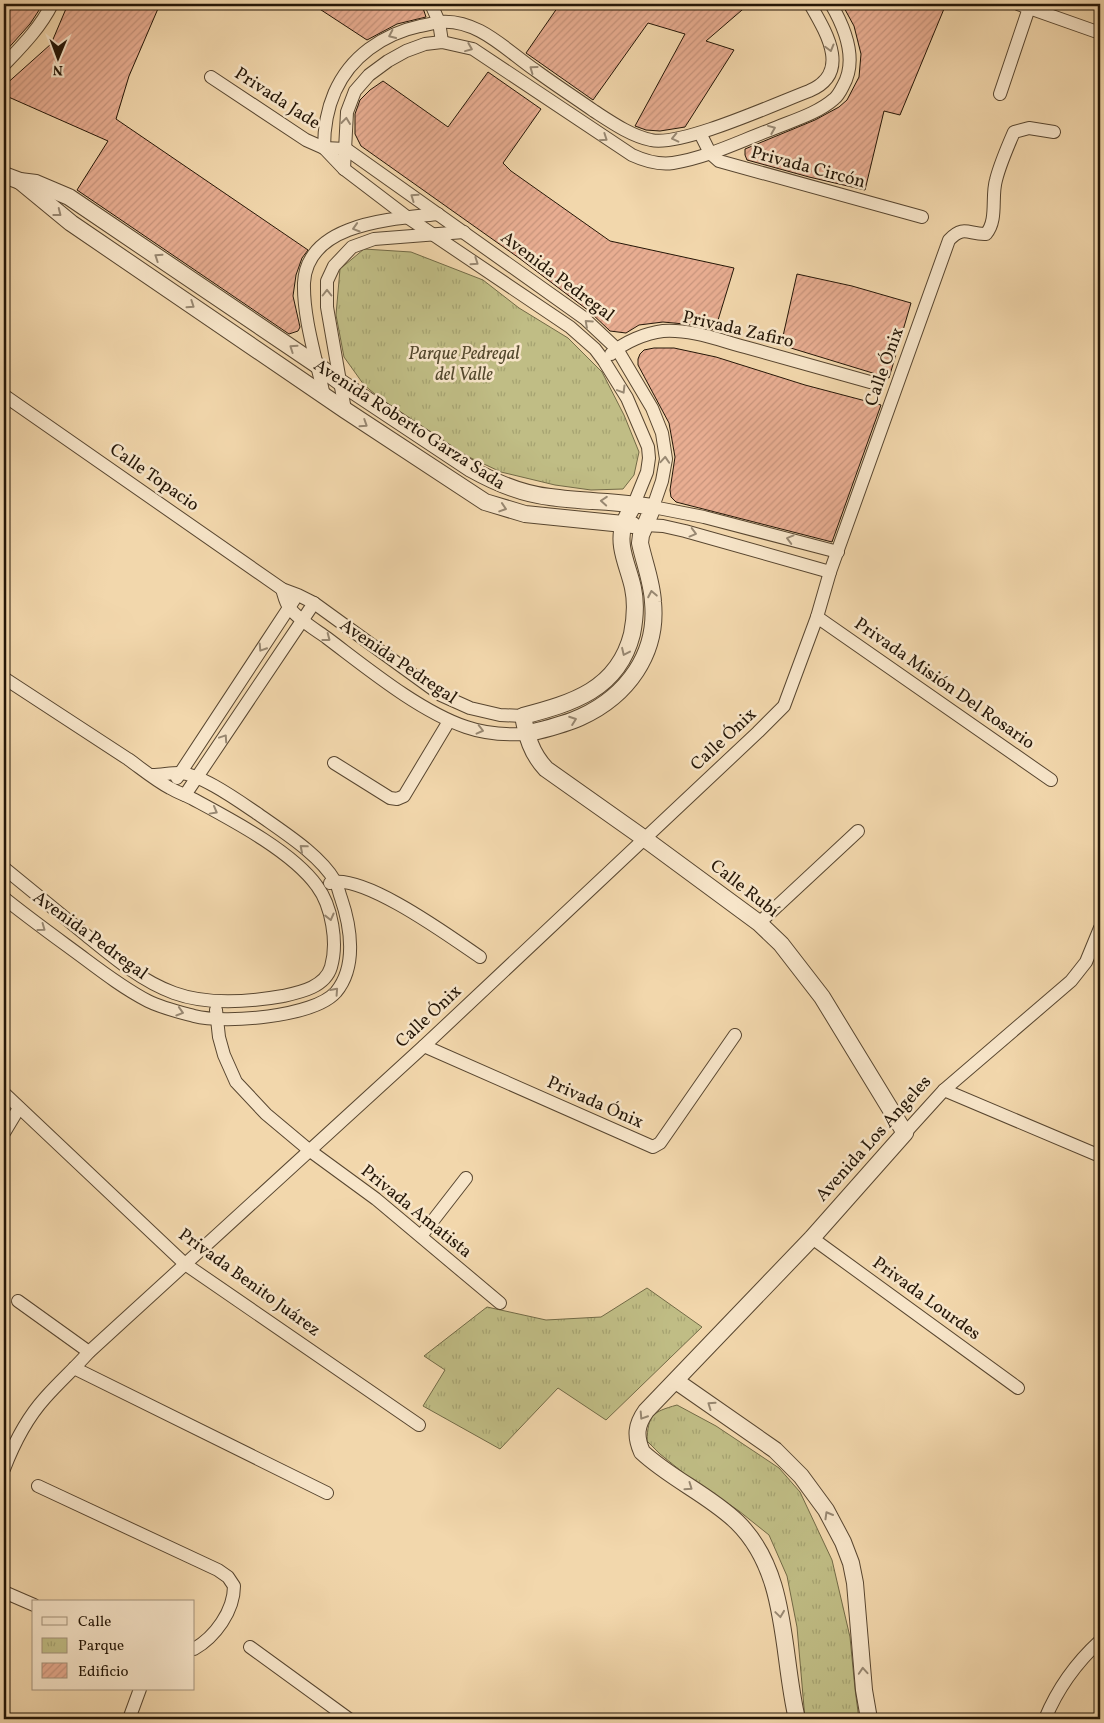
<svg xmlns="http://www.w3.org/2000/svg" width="1104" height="1723" viewBox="0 0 1104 1723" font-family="Vollkorn,serif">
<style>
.park{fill:url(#park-tufts);stroke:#726a46}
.building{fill:url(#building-hatch);stroke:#241607}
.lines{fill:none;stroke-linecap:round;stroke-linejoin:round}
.minor-casing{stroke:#584630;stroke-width:14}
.tertiary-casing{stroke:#584630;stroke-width:18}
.minor{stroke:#f7e5c9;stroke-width:12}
.tertiary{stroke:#f7e5c9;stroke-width:16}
.oneway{stroke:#988872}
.labels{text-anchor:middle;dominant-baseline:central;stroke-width:5;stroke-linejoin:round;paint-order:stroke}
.street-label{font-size:18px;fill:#241607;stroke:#f7e5c9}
.park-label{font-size:18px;font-style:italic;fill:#53482d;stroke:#f7e5c9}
</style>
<defs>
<pattern id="park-tufts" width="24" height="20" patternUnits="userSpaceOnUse" patternTransform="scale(1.25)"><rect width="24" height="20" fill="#c0bd85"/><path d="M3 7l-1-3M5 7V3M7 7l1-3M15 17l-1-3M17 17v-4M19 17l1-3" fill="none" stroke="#a5a271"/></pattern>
<pattern id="building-hatch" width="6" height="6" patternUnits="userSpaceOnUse" patternTransform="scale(1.25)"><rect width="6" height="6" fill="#e8ad91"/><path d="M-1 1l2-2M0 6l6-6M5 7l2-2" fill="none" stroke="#c7947c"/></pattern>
</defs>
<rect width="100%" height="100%" fill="#f2d7ac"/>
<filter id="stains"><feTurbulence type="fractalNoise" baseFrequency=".004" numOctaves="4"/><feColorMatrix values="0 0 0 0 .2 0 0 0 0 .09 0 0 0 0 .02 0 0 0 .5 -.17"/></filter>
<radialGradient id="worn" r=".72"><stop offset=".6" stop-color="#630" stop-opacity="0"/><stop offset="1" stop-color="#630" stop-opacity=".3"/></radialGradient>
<g class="park">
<path d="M364 249 411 252 483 280 519 308 568 338 602 372 624 415 639 452 634 475 623 489 591 490 555 485 501 472 456 451 420 431 364 385 344 357 336 315 340 269Z"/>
<path d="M647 1288 702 1327 606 1420 558 1388 500 1449 423 1406 445 1370 424 1356 487 1307 546 1320 601 1317Z"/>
<path d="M677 1405 716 1426 779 1468 800 1492 832 1560 850 1637 855 1689 859 1719H805L797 1627 787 1576 769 1535 739 1511 686 1475 660 1454 647 1441C648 1415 652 1412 677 1405Z"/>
</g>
<g class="building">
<path d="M4 4H43L30 24 4 53Z"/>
<path d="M68 4H160L129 76 116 119 308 250 302 258 296 275 293 296 300 327 298 331 289 334 77 190 108 141 4 95V86L51 44Z"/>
<path d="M312 4H416L423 8 426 17 397 24 367 40Z"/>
<path d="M560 4H749L706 41 734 50 685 127 660 131 646 130 635 126 685 34 648 23 593 100 526 53Z"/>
<path d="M842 4H946L900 115 884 111 865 190 809 177 747 160 745 155V149L815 120 839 107 847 100 859 77 861 54 854 26Z"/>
<path d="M488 72 541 109 503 163 511 171 610 241 734 268 715 330 695 325 663 322 639 325 626 333 610 331 589 311 519 258 361 146 355 134V114L360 100 370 90 383 81 448 127Z"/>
<path d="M797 274 852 286 911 303 889 378 781 345Z"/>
<path d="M654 348H674L716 357 805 385 881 405 832 542 676 502 671 497 670 490 675 457 669 423 638 365V359L640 354 644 350Z"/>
</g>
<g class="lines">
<g class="minor-casing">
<g id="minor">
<path d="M431 4 439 22 442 42"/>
<path d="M1018 4 1100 33"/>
<path d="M4 65C22 46 40 28 52 4"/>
<path d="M211 77 306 140 324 148 346 149 563 303 584 318 617 349 652 408 662 433 666 459 662 481 653 507 704 517 838 552"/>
<path d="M1000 94 1029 8"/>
<path d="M700 133 710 153 719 161 922 217"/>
<path d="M324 148C324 109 337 73 369 49 385 37 401 30 420 26 427 25 433 23 439 22 477 18 506 50 535 70 554 84 574 97 594 111 611 122 631 136 651 140 681 147 777 103 809 91 852 73 826 32 810 4"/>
<path d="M324 148 344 169 407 217 570 327 595 349 604 361 627 398 648 447 649 458 647 472 634 504"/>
<path d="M344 169 347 112 355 91 369 75 388 61 406 51 425 44 442 42 473 49 632 155C645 161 659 165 673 163 706 158 738 142 770 130 791 121 817 114 834 99 838 96 841 90 843 86 858 60 845 28 831 4"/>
<path d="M611 354C624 342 646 333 663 331 690 329 719 340 745 347 787 359 828 370 870 382"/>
<path d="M5 396 282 589 298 595 314 603 441 695 470 708 500 715 523 716"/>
<path d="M324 396C317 361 303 319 304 283 307 222 394 219 438 214"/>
<path d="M345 410 327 307V281L334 266 352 247 374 239 464 232"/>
<path d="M645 525 663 526 685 531 830 572"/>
<path d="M282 589C284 595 285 602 289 607 296 618 316 630 327 638 367 668 419 711 466 727 486 734 506 735 526 734"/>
<path d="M817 617 1051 780"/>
<path d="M4 678C45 705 86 732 128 759 142 769 155 780 170 788 177 792 185 795 193 799 230 819 292 851 317 886 332 906 338 943 331 967 325 987 301 992 283 996 249 1002 207 1005 174 993 141 981 113 957 86 935 59 913 31 890 4 868"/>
<path d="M334 763 390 798 397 799 404 796 449 721"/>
<path d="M177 778 294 600"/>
<path d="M185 795 314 603"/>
<path d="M330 883C362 872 452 938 480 957"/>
<path d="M4 898C30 919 58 939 85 959 105 974 125 989 148 1001 162 1008 179 1012 194 1016 225 1024 314 1017 336 992 357 967 351 927 341 898 339 893 338 886 335 881 319 854 283 832 258 814 240 802 200 773 179 773 170 773 161 775 152 775"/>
<path d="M759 923 858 831"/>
<path d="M216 1010 219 1037 224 1055 236 1082 266 1114 309 1150 376 1199 500 1303"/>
<path d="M424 1046 653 1147 660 1143 735 1035"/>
<path d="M944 1090 1100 1156"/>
<path d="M4 1093 185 1264 419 1425"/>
<path d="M4 1133 19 1108"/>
<path d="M905 1133 944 1090 1071 981 1086 962 1100 928"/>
<path d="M421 1236 466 1178"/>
<path d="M812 1238 1018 1388"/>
<path d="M18 1301 89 1352"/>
<path d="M74 1368 327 1493"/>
<path d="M4 1469C14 1443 27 1418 45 1398 59 1382 75 1368 89 1352L424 1046 758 732 784 706 817 617 830 572 949 240C964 224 969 235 986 234 998 220 991 197 996 180 1000 164 1007 148 1014 132L1029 128 1054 132"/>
<path d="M38 1486 218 1570 228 1577 234 1586C234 1611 215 1637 194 1649"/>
<path d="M4 1592 34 1605"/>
<path d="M250 1647 349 1719"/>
<path d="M4 1718 6 1719"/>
<path d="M129 1719 140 1689"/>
<path d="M1045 1719C1057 1690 1077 1662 1100 1641"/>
</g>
</g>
<g class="tertiary-casing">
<g id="tertiary">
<path d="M4 175 20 181 36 183 69 197 317 365 340 382 471 469C496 483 521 494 550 497 584 502 619 501 653 507L641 535 640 543C644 562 652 582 653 602 658 654 627 696 581 717 564 725 545 729 526 734"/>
<path d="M20 181 71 223 345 410 485 502 525 514 633 525"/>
<path d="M634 504C631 510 626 517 624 524 616 545 629 568 633 588 636 602 635 619 632 634 618 690 572 703 523 716 527 737 531 753 546 769L645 839 759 923 781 944 822 997 905 1133 812 1238 646 1411C636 1425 635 1436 642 1452 671 1479 709 1495 737 1522 789 1573 781 1653 797 1719"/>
<path d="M676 1381 775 1450 801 1476 826 1510 843 1542 851 1563 855 1583 864 1690 869 1719"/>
</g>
</g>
<use href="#minor" class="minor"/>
<use href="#tertiary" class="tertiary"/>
</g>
<defs><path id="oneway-chevron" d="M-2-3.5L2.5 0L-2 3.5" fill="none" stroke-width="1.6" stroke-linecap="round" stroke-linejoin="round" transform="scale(1.25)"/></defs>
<g class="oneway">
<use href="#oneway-chevron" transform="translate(392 35) rotate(155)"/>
<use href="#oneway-chevron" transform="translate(469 48) rotate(22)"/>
<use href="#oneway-chevron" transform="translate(830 48) rotate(75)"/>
<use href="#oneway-chevron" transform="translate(533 69) rotate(-144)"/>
<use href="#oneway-chevron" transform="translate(346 121) rotate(-83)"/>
<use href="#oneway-chevron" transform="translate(772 129) rotate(-22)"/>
<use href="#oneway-chevron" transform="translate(604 138) rotate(34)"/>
<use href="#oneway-chevron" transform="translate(675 138) rotate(167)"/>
<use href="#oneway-chevron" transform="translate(414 197) rotate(-145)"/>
<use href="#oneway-chevron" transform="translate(58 213) rotate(38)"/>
<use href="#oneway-chevron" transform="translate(356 228) rotate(163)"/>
<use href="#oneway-chevron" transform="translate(158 257) rotate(-146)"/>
<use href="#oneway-chevron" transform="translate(475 262) rotate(34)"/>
<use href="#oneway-chevron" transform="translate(327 293) rotate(-90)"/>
<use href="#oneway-chevron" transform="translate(191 305) rotate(34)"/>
<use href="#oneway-chevron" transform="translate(588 323) rotate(-138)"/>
<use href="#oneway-chevron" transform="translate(293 348) rotate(-146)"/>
<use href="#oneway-chevron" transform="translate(622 390) rotate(59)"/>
<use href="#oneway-chevron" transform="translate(364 424) rotate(33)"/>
<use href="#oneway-chevron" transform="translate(665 460) rotate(-86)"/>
<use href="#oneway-chevron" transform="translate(604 501) rotate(-176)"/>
<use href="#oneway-chevron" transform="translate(503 508) rotate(18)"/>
<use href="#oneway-chevron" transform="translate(693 533) rotate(15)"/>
<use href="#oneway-chevron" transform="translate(790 539) rotate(-165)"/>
<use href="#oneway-chevron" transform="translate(652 594) rotate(-101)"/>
<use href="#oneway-chevron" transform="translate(327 638) rotate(37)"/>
<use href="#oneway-chevron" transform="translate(262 648) rotate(123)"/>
<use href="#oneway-chevron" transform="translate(625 652) rotate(115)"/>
<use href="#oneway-chevron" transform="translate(573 720) rotate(-20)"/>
<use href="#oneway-chevron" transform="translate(480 730) rotate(14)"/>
<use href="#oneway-chevron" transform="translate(224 738) rotate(-56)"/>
<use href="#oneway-chevron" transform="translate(214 811) rotate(29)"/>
<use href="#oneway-chevron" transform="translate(303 848) rotate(-139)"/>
<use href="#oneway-chevron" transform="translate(330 917) rotate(76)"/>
<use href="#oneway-chevron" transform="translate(42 928) rotate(36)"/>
<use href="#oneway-chevron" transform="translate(335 991) rotate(-48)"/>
<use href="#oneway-chevron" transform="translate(180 1012) rotate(17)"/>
<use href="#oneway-chevron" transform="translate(711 1405) rotate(-145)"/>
<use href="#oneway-chevron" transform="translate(643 1416) rotate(123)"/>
<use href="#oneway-chevron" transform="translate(689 1487) rotate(35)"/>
<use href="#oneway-chevron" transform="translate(828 1515) rotate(-120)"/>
<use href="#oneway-chevron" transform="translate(780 1614) rotate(82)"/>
<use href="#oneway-chevron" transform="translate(863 1671) rotate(-94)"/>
</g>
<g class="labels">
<g class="street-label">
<text transform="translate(277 99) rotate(33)">Privada Jade</text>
<text transform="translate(808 168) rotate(15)">Privada Circón</text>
<text transform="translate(557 277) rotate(37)">Avenida Pedregal</text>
<text transform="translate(738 330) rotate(13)">Privada Zafiro</text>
<text transform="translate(885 367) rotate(-70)">Calle Ónix</text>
<text transform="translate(409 425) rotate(33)">Avenida Roberto Garza Sada</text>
<text transform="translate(154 478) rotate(35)">Calle Topacio</text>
<text transform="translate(398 662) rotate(34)">Avenida Pedregal</text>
<text transform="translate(944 684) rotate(35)">Privada Misión Del Rosario</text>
<text transform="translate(724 740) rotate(-43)">Calle Ónix</text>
<text transform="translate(744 889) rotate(38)">Calle Rubí</text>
<text transform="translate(90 936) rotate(36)">Avenida Pedregal</text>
<text transform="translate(429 1017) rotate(-43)">Calle Ónix</text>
<text transform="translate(595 1103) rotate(24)">Privada Ónix</text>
<text transform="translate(874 1139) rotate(-48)">Avenida Los Angeles</text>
<text transform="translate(416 1212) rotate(39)">Privada Amatista</text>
<text transform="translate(249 1283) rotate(36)">Privada Benito Juárez</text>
<text transform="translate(926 1299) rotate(36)">Privada Lourdes</text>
</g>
<g class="park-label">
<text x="464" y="354">Parque Pedregal<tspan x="464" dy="21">del Valle</tspan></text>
</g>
</g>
<rect width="1104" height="1723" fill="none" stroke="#f2d7ac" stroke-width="20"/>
<rect x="5" y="5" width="1094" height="1713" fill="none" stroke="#241607" stroke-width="2.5"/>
<rect x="10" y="10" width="1084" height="1703" fill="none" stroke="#241607"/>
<rect x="32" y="1600" width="162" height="90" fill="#f7e5c9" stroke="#a3927b"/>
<rect x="42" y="1617" width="25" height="8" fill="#f7e5c9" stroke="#a3927b"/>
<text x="78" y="1626" font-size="15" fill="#241607">Calle</text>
<rect x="42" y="1638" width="25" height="15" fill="url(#park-tufts)" stroke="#a3927b"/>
<text x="78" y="1650" font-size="15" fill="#241607">Parque</text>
<rect x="42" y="1663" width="25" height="15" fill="url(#building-hatch)" stroke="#a3927b"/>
<text x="78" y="1676" font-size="15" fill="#241607">Edificio</text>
<g transform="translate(58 58) rotate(181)" stroke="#f7e5c9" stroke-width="4" paint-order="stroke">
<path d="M0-4L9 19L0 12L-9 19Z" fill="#241607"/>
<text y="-8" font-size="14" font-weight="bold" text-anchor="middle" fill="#241607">N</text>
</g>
<rect width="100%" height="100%" filter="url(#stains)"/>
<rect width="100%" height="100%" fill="url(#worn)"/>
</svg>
